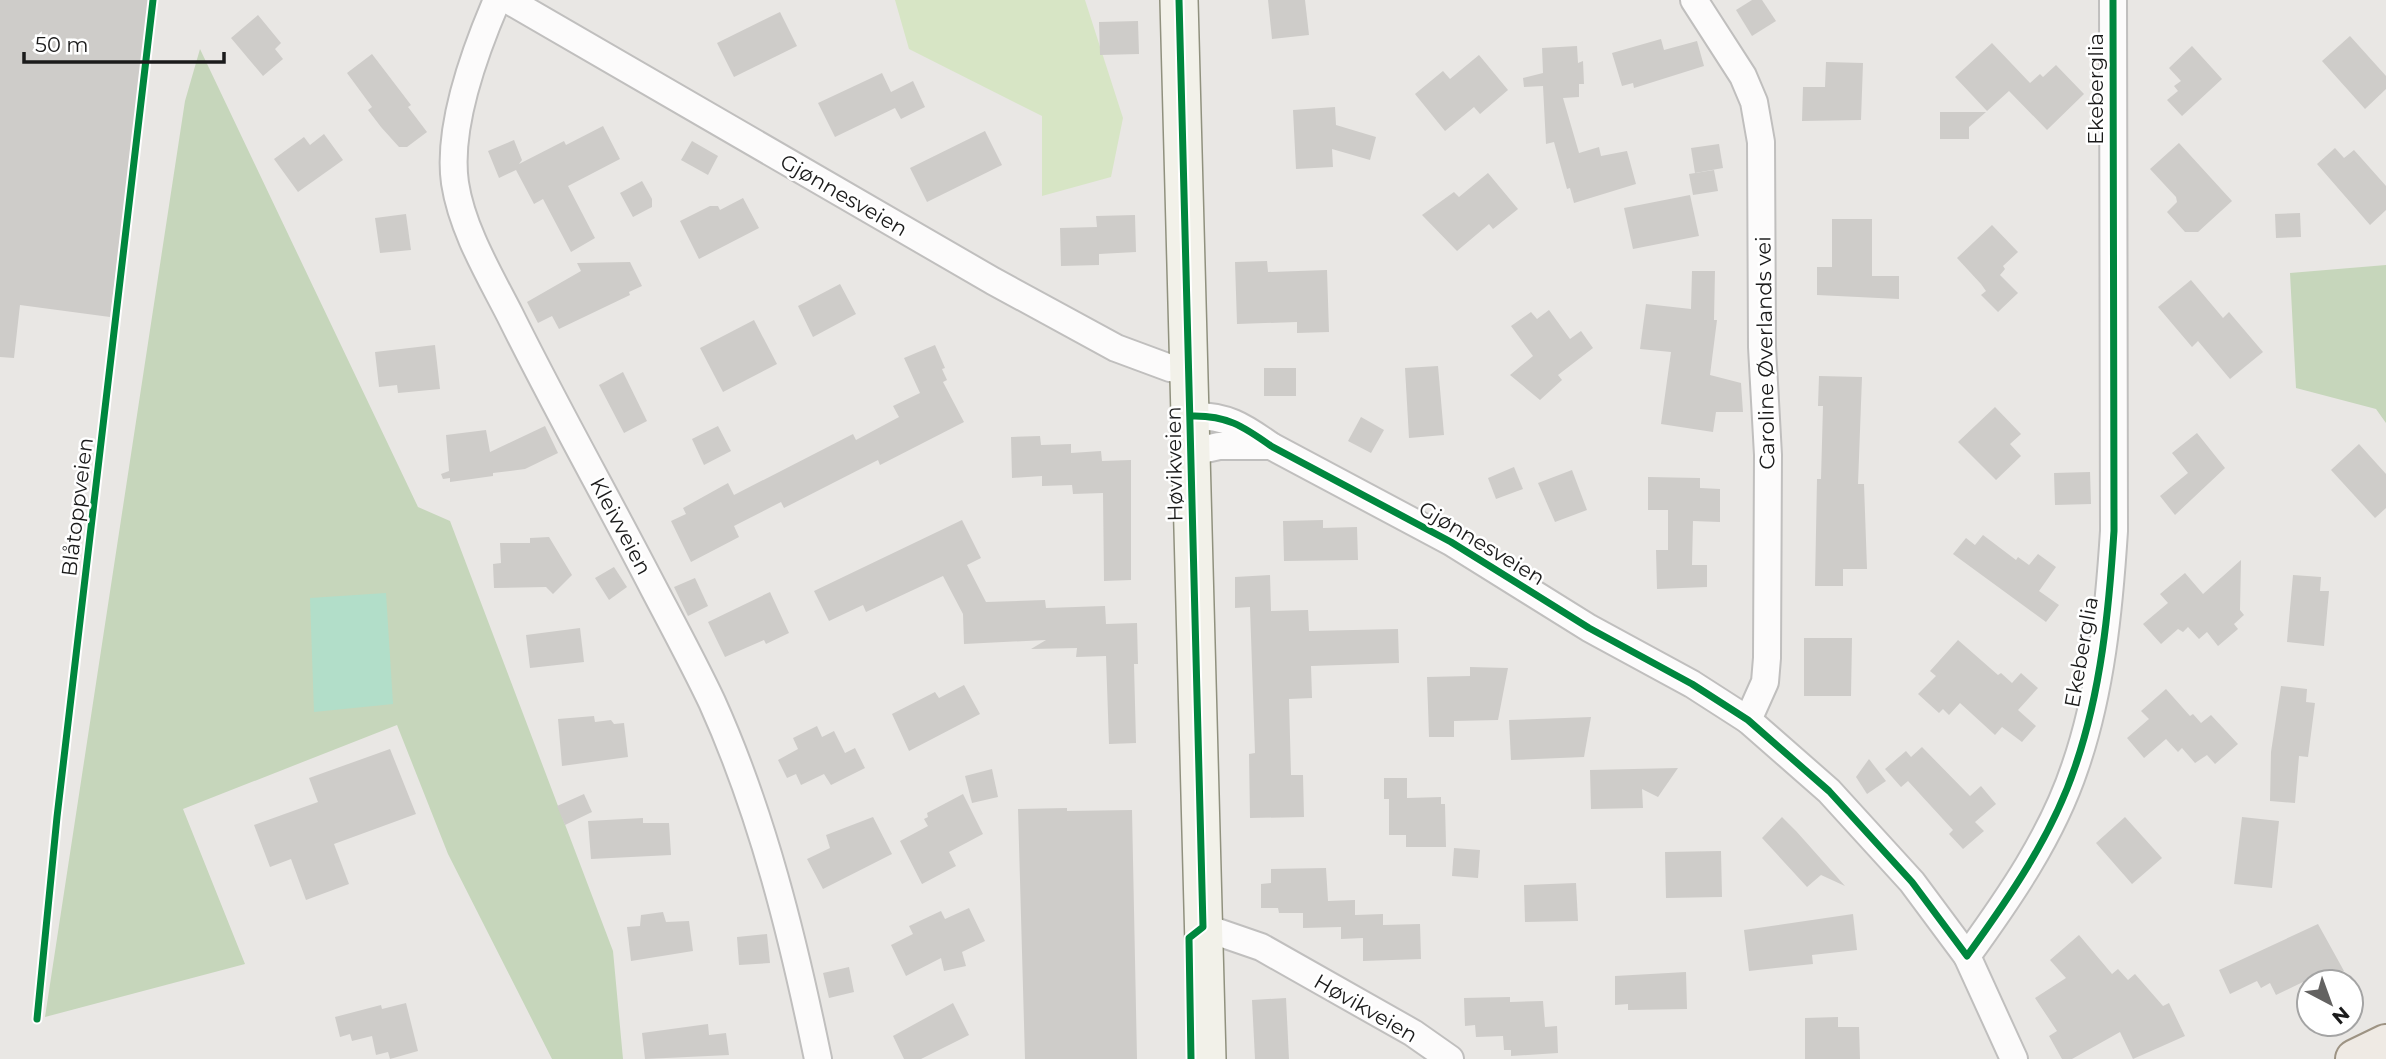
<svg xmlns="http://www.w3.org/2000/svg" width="2386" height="1059" viewBox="0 0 2386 1059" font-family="Montserrat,sans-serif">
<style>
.grass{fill:#d7e5c5}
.forest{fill:#c6d6bb}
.pitch{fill:#b2dec9}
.building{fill:#ceccc9}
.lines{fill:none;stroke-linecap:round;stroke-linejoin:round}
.minor-casing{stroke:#c0bfbe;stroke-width:30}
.secondary-casing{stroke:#90917e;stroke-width:40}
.primary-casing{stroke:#9d9383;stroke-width:42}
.minor{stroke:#fcfbfb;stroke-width:26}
.secondary{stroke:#f2f1e9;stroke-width:37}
.primary{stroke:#efeae4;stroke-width:38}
.cycleway-casing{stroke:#fff;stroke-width:11}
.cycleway{stroke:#00873e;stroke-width:7}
.labels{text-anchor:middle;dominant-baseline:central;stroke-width:5;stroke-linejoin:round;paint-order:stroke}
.street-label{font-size:21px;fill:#1b1b1b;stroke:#fff}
</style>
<rect width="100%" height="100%" fill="#e9e7e4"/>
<path class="grass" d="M895 0H1085L1123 118 1111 177 1042 196V116L909 49Z"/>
<g class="forest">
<path d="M200 49 418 507 450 521 613 951 623 1059H552L448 854 397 725 183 809 245 964 45 1017 185 101Z"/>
<path d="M2386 265V423L2376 409 2296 388 2290 273Z"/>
</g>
<path class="pitch" d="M386 593 393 704 314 712 310 598Z"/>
<g class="building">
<path d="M0 0H151L110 317 20 305 14 358 0 357Z"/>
<path d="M1268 0H1305L1309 35 1272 39Z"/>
<path d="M1752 0H1762L1776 21 1752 36 1736 10Z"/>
<path d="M780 12 797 46 734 77 717 43Z"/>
<path d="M258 15 281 43 275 49 283 59 263 76 231 38Z"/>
<path d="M1138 21 1139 54 1100 55 1099 22Z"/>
<path d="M2350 36 2386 76V89L2365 109 2322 61Z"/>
<path d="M1661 39 1664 50 1697 41 1704 66 1634 88 1633 83 1622 86 1612 53Z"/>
<path d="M1992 43 2030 83 2040 74 2043 77 2056 65 2084 94 2047 130 2009 91 1987 111 1955 77Z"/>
<path d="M1577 46 1578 63 1583 61 1584 84H1579V97L1563 98 1579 153 1599 147 1601 156 1627 151 1636 184 1574 203 1570 188 1567 189 1554 142 1546 144 1543 86 1524 87 1523 78 1543 73 1542 48Z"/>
<path d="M2192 46 2222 79 2182 116 2167 100 2178 91 2174 86 2181 81 2169 68Z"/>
<path d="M372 54 411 105 408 107 427 132 407 147H399L381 127 368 110 372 107 347 73Z"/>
<path d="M1479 55 1508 90 1480 114 1474 107 1445 131 1415 94 1443 71 1450 79Z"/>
<path d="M1826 62 1863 63 1861 120 1802 121 1803 87H1825Z"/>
<path d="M882 73 891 92 913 81 925 107 901 119 895 108 835 137 818 103Z"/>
<path d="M1335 107 1336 125 1376 137 1370 160 1332 149 1333 167 1296 169 1293 110Z"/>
<path d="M1940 112H1986L1969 127V139H1940Z"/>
<path d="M603 126 620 159 568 186 595 238 571 252 543 199 534 204 516 170 499 178 488 151 514 140 522 160 519 164 564 141 566 145Z"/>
<path d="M985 131 1002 165 927 202 910 168Z"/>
<path d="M324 134 343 160 298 192 274 159 304 137 310 145Z"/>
<path d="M692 141 718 156 708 175 681 160Z"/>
<path d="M2179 143 2232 201 2198 232H2185L2167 212 2177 202 2176 197 2150 169Z"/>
<path d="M1719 144 1723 168 1695 173 1691 148Z"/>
<path d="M2335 148 2344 158 2354 150 2386 186V210L2370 225 2317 164Z"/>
<path d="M1714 170 1718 191 1693 195 1689 174Z"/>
<path d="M1488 173 1518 209 1493 229 1489 224 1457 251 1422 215 1454 192 1459 197Z"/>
<path d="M642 181 652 199V207L633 217 620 193Z"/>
<path d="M1690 195 1699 236 1633 249 1624 208Z"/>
<path d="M743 198 759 228 699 259 680 221 710 206H718L720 210Z"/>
<path d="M2300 213 2301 237 2276 238 2275 214Z"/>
<path d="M406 214 411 250 380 253 375 218Z"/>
<path d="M1135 215 1136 252 1099 254V265L1061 266 1060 228 1097 227 1096 216Z"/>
<path d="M1832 219H1872V276H1899V299L1817 295V267H1832Z"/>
<path d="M1992 225 2018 252 2003 266 2005 269 2000 275 2018 293 1998 312 1981 295 1986 291 1981 284 1957 258Z"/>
<path d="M1267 261 1268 272 1327 270 1329 332 1297 333V322L1237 324 1235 262Z"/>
<path d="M630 262 642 286 629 292 630 295 559 329 552 316 538 323 527 302 581 271 577 263Z"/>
<path d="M1692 271H1715L1714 320H1717L1710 375 1741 383 1743 412H1716L1713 432 1661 424 1671 352 1640 349 1646 304 1691 309Z"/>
<path d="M2191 280 2223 318 2229 312 2263 352 2230 379 2198 341 2192 347 2158 307Z"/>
<path d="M840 284 856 314 813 337 798 306Z"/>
<path d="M1549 310 1570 339 1581 331 1593 348 1558 375 1562 380 1540 400 1510 375 1533 356 1511 326 1531 312 1537 319Z"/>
<path d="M754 320 777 364 723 392 700 348Z"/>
<path d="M435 345 440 389 398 393 397 385 379 387 375 352Z"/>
<path d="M935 345 945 368 942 369 947 380 943 382 964 422 880 465 878 460 784 508 781 502 734 526 739 537 691 562 671 521 686 514 683 508 728 483 734 495 853 434 856 440 899 417 893 406 920 393 904 358Z"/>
<path d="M1438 366 1444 435 1409 438 1405 368Z"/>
<rect x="1264" y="368" width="32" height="28"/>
<path d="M623 372 647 421 624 433 599 385Z"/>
<path d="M1819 376 1862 377 1858 484H1864L1867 569H1843V586H1815L1817 479H1821L1823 406H1818Z"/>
<path d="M1995 407 2021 434 2010 444 2021 456 1996 480 1958 442Z"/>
<path d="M1361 417 1384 430 1371 453 1348 441Z"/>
<path d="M545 426 558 453 525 469 493 473V476L450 482V478L443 479 441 474 449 471 446 435 486 430 490 452Z"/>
<path d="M718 426 731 451 704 465 692 439Z"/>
<path d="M2197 433 2225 468 2175 515 2160 496 2188 473 2172 453Z"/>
<path d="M1040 436 1041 445 1071 444V453L1101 451 1102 461 1131 460V580L1104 581 1103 493 1073 494 1072 485 1042 486V476L1012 478 1011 437Z"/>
<path d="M2359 444 2386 474V508L2375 518 2331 470Z"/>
<path d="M1514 467 1523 489 1496 499 1488 478Z"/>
<path d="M1572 470 1587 510 1555 522 1538 483Z"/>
<path d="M2090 472 2091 504 2055 505 2054 473Z"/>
<path d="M1648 477 1700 478V488L1720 489V522L1693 521 1692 565H1707V587L1657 589 1656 550H1668V510H1648Z"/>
<path d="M962 520 981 558 967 565 986 602 1045 600 1046 608 1105 606 1106 624 1137 623 1138 664H1134L1136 743 1109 744 1106 656 1076 657 1077 648 1031 649 1046 640 964 644 963 614 943 576 866 612 863 605 829 621 814 591Z"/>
<path d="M1323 520V528L1357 527 1358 560 1284 561 1283 521Z"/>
<path d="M1983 535 2016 560 2018 557 2029 565 2038 554 2056 567 2039 591 2059 605 2046 622 1953 554 1966 538 1975 545Z"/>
<path d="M549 537 572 575 553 594 546 587 494 588 493 564 501 563 500 543H530V538Z"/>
<path d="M2241 560 2240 610 2244 615 2234 624 2238 629 2218 646 2207 632 2199 639 2188 627 2183 632 2178 629 2161 644 2143 624 2168 603 2160 594 2185 573 2203 594Z"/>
<path d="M614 567 627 587 609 600 595 578Z"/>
<path d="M1270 575 1271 611 1308 610 1309 631 1398 629 1399 663 1311 666 1312 698 1289 699 1291 775H1303L1304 817 1250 818 1249 754 1255 753 1250 607 1235 608V577Z"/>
<path d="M2293 575 2321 577 2320 591H2329L2324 646 2287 642Z"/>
<path d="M695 578 708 606 688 616 674 587Z"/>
<path d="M770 592 789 633 766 644 764 640 725 657 708 622Z"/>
<path d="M580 628 584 662 530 668 526 635Z"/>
<path d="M1804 638H1852L1851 696H1804Z"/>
<path d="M1958 640 1998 675 2001 673 2012 683 2021 673 2038 688 2018 710 2036 726 2022 742 2002 727 1995 735 1960 703 1949 715 1943 709 1939 713 1918 694 1936 676 1930 671Z"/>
<path d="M1470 667 1508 668 1498 720 1454 721V737H1429L1427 677 1470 676Z"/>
<path d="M964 685 980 714 909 751 892 714 935 692 939 698Z"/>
<path d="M2281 686 2307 689 2306 702 2315 703 2308 757 2299 756 2295 803 2270 801 2271 752Z"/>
<path d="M2166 689 2190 716 2193 714 2201 723 2211 715 2238 744 2215 764 2207 755 2195 763 2182 748 2178 752 2166 739 2144 758 2127 738 2149 719 2141 711Z"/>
<path d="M594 716 595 722 611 720 614 724 624 723 628 757 562 766 558 719Z"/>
<path d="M1591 717 1584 757 1511 760 1509 720Z"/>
<path d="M817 726 822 737 834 731 845 753 855 748 865 768 831 785 824 774 801 785 796 774 787 778 778 760 798 749 793 738Z"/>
<path d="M1922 747 1970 796 1981 786 1996 804 1975 822 1984 831 1963 849 1949 834 1953 830 1908 781 1901 787 1885 769 1906 751 1911 757Z"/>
<path d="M390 749 416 814 334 844 349 884 306 900 291 859 270 867 254 825 318 802 309 778Z"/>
<path d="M1869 759 1886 781 1867 794 1856 777Z"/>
<path d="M1678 768 1658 797 1642 789 1643 808 1591 809 1590 770Z"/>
<path d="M992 769 998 797 972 803 965 776Z"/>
<path d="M1384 778H1407V798L1441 797V804H1445L1446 847H1406V835H1389V799H1384Z"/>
<path d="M584 794 592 812 565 825 557 806Z"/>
<path d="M963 794 983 834 949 852 956 866 922 884 900 841 928 826 924 819 928 817 927 813Z"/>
<path d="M1067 808V811L1132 810 1137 1059H1025L1018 809Z"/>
<path d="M873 817 892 854 823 889 807 859 830 848 826 835Z"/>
<path d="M1782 817 1796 831 1845 886 1821 875 1807 887 1762 838Z"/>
<path d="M2125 817 2162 858 2132 884 2096 843Z"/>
<path d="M2242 817 2279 821 2272 888 2234 884Z"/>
<path d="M643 818V823H669L671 855 591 859 588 821Z"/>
<path d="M1454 848 1480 850 1478 878 1452 876Z"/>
<path d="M1721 851 1722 897 1666 898 1665 852Z"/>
<path d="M1326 868 1328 901 1355 900V915L1383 914V925L1420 924 1421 959 1363 961V938L1341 939V927L1303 928V913H1279L1278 908H1261V884L1271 883V869Z"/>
<path d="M1576 883 1578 921 1525 922 1524 885Z"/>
<path d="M969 908 985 941 962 952 966 966 944 971 941 958 906 976 891 945 913 934 909 926 926 918 941 911 945 919Z"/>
<path d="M663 912 666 922 689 921 693 951 631 961 627 927 640 926 641 915Z"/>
<path d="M1853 914 1857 950 1812 955 1813 964 1749 971 1744 930Z"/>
<path d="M2318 924 2344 971 2322 982H2303L2276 995 2270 983 2261 988 2257 981 2230 994 2219 970Z"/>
<path d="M767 934 770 963 739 965 737 937Z"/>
<path d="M2079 935 2112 974 2118 969 2128 980 2135 974 2163 1006 2169 1003 2185 1036 2133 1059 2120 1032 2072 1059H2062L2049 1036 2057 1031 2035 998 2066 978 2050 960Z"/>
<path d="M849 967 854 992 829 998 823 973Z"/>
<path d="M1686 972 1687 1009 1628 1010V1004L1615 1005V976Z"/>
<path d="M1510 997V1002L1543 1001 1545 1027 1557 1026 1558 1053 1511 1056V1050H1504L1503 1036 1476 1037 1475 1025 1465 1026 1464 998Z"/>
<path d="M1286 998 1289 1059H1255L1252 1000Z"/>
<path d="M406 1003 418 1051 390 1059 388 1052 376 1055 372 1036 352 1041 350 1034 340 1037 335 1017 381 1005 382 1009Z"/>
<path d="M953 1003 969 1035 921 1059H904L893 1036Z"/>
<path d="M1838 1017V1027H1859L1860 1059H1805V1018Z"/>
<path d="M708 1024 709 1035 726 1033 729 1055 645 1059 642 1033Z"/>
</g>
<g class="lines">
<g class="minor-casing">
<g id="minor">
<path d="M497 0C475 51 447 127 455 183 462 229 489 274 510 315 556 408 607 498 654 589 674 627 694 664 712 702 763 815 793 938 818 1059"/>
<path d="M508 0 993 281 1116 348 1170 368 1189 370"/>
<path d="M1694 0 1743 76 1754 102 1761 142 1762 347 1768 455 1767 658 1765 682 1748 720"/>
<path d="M1191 416C1226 415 1243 426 1271 446L1451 542 1589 628 1692 684 1748 720 1829 791 1912 882 1967 956C2009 898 2052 836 2075 767 2101 692 2109 609 2114 531L2113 0"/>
<path d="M1192 452 1219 446H1271"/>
<path d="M1203 927 1261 947 1413 1033 1450 1059"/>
<path d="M1967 956 2014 1059"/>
</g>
</g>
<g class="secondary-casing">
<path id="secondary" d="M1179 0 1207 1059"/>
</g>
<g class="primary-casing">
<path id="primary" d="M2355 1059 2386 1044"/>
</g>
<use href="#minor" class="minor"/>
<use href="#secondary" class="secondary"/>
<use href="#primary" class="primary"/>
<g class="cycleway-casing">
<g id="cycleway">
<path d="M1179 0 1203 927 1189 938 1191 1059"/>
<path d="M1191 416C1226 415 1243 426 1271 446L1451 542 1589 628 1692 684 1748 720 1829 791 1912 882 1967 956C2009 898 2052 836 2075 767 2101 692 2109 609 2114 531L2113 0"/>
<path d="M37 1019 57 817 153 0"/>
</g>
</g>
<use href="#cycleway" class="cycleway"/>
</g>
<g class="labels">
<g class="street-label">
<text transform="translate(2095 89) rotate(-90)">Ekeberglia</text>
<text transform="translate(844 195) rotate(30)">Gjønnesveien</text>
<text transform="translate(1765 353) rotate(-91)">Caroline Øverlands vei</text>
<text transform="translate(1174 464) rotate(-91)">Høvikveien</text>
<text transform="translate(77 507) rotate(-83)">Blåtoppveien</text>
<text transform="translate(621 526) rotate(62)">Kleivveien</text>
<text transform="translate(1482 543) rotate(31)">Gjønnesveien</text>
<text transform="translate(2081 652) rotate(-80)">Ekeberglia</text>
<text transform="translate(1366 1008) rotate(30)">Høvikveien</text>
</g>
</g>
<g transform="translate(2330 1003) rotate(139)"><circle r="33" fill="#ffffff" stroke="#a4a4a4" stroke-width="2"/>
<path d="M0-5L12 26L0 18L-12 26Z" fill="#636261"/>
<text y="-10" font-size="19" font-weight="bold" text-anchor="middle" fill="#1b1b1b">N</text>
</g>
<path d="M24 52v10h200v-10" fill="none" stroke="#1b1b1b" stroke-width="3.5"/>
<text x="35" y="52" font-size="21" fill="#1b1b1b" stroke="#ffffff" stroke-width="5" paint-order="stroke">50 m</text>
</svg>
